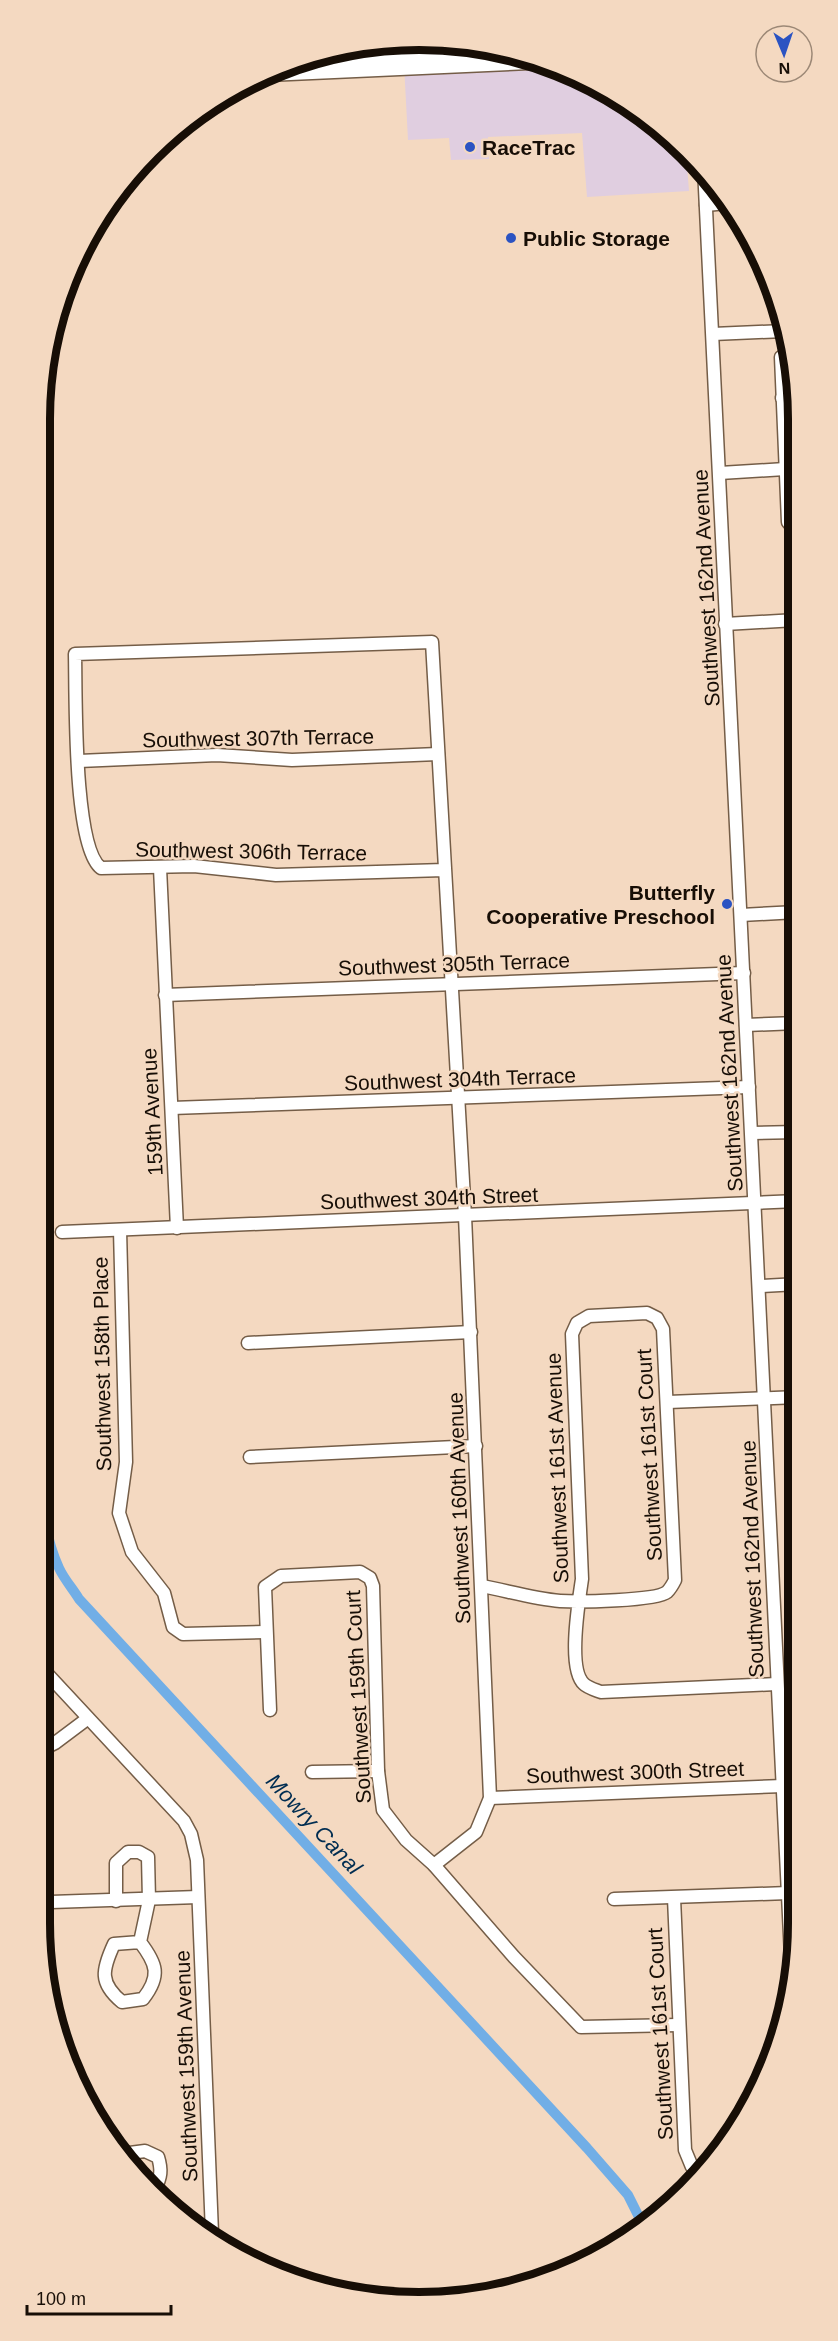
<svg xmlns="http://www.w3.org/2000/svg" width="838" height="2341" viewBox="0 0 838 2341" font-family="Arial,sans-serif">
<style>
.commercial{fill:#e0cee0}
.green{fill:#b0c47d}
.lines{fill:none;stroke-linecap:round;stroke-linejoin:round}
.canal{stroke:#71aee6;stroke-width:10}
.minor-casing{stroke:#745d47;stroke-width:15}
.major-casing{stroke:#745d47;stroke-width:18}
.minor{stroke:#fff;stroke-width:12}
.major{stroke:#fff;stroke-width:15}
.poi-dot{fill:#2b53c2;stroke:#f4d9c1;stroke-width:2}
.labels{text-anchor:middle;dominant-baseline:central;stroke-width:5;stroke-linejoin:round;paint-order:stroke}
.poi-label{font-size:21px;font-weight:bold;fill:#170e06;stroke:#f4d9c1;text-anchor:start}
.street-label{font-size:21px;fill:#170e06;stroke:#f4d9c1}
.water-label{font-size:22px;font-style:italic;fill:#002d51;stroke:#f4d9c1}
.rim{fill:none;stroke:#170e06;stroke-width:8}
</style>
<rect width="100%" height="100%" fill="#f4d9c1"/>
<path class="commercial" d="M403 45 517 52 609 90 686 153 689 191 587 197 582 133 488 137 489 159 451 160 449 138 408 140Z"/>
<path class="green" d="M787 1567H798L799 1850Z"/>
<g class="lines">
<path class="canal" d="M39 1412C41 1463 37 1521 59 1568 64 1579 73 1589 79 1599L587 2148 628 2195 643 2225"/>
<g class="minor-casing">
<g id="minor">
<path d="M704 168 792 1977"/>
<path d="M706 205 727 203"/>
<path d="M713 334 784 331"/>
<path d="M781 357 788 522 796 531"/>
<path d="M782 398 796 397"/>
<path d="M720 473 785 469"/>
<path d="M725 624 796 620"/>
<path d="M79 761 217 755 292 760 438 754"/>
<path d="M160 868 177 1228"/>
<path d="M741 915 797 912"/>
<path d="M165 995 744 973"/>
<path d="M746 1025 797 1023"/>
<path d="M172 1108 749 1087"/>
<path d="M752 1133 797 1132"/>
<path d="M120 1230 126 1462 119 1513 132 1552 164 1593 173 1627 183 1634 265 1632"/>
<path d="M62 1232 797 1201"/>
<path d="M760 1286 798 1284"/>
<path d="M248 1343 471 1332"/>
<path d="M668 1402 798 1397"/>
<path d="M250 1457 476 1446"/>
<path d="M482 1586C508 1591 534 1599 560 1601 578 1602 656 1601 667 1592 670 1589 673 1584 675 1580L663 1329 657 1318 647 1313 589 1316 577 1323 572 1334 582 1579C579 1600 567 1669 584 1684 588 1688 596 1690 601 1692L776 1684"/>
<path d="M39 1665 184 1821 191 1834 197 1860 212 2233"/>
<path d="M270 1710 265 1587 281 1576 360 1572 370 1578 373 1586 378 1771 383 1810 406 1840 434 1865 514 1957 581 2027 678 2025"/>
<path d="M39 1751 55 1743 87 1719"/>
<path d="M312 1772 378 1771"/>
<path d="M490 1798 783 1786"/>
<path d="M39 1864 42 1878 39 1882"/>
<path d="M434 1865 476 1832 490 1798 465 1216 432 642 75 654C76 694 73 847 101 868L194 866 276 875 444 870"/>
<path d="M39 1893 51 1902 198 1897"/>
<path d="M674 1898 685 2150 692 2167 699 2169"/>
<path d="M614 1899 788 1893"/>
<path d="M116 1901V1863L128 1852H139L148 1857 149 1900 140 1942C157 1964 161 1976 143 1999L122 2002C99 1983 102 1970 114 1944L140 1942"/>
<path d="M122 2154 145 2151 158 2157C162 2170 161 2177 155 2189"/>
</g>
</g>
<g class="major-casing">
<g id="major">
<path d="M326 57 488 50"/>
<path d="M279 73 540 61"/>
</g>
</g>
<use href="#minor" class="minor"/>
<use href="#major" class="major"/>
</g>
<g class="poi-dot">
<circle cx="470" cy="147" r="6"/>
<circle cx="511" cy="238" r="6"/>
<circle cx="727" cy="904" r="6"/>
</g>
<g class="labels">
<g class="poi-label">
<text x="482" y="147">RaceTrac</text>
<text x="523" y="238">Public Storage</text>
<text x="715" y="892" text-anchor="end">Butterfly<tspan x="715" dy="24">Cooperative Preschool</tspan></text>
</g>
<g class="street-label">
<text transform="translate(706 588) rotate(-93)">Southwest 162nd Avenue</text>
<text transform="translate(258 738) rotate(-1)">Southwest 307th Terrace</text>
<text transform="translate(251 851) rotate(1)">Southwest 306th Terrace</text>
<text transform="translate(454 964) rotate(-2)">Southwest 305th Terrace</text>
<text transform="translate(729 1073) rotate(-93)">Southwest 162nd Avenue</text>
<text transform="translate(460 1079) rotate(-2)">Southwest 304th Terrace</text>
<text transform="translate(152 1112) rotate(-93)">159th Avenue</text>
<text transform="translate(429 1198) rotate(-2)">Southwest 304th Street</text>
<text transform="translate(102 1364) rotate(-91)">Southwest 158th Place</text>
<text transform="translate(649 1455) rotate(-93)">Southwest 161st Court</text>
<text transform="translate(557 1468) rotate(-92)">Southwest 161st Avenue</text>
<text transform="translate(459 1508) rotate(-92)">Southwest 160th Avenue</text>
<text transform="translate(752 1559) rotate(-92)">Southwest 162nd Avenue</text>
<text transform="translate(358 1697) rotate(-93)">Southwest 159th Court</text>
<text transform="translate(635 1772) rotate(-2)">Southwest 300th Street</text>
<text transform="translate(660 2034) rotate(-93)">Southwest 161st Court</text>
<text transform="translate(186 2066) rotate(-92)">Southwest 159th Avenue</text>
</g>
<g class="water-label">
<text transform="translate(314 1824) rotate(47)">Mowry Canal</text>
</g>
</g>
<path d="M0 0H838V2341H0ZM419 50H419A369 369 0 0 1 788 419V1923A369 369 0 0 1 419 2292H419A369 369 0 0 1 50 1923V419A369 369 0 0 1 419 50Z" fill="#f4d9c1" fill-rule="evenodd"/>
<path class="rim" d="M419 50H419A369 369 0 0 1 788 419V1923A369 369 0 0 1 419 2292H419A369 369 0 0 1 50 1923V419A369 369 0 0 1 419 50Z"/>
<g transform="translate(784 54) rotate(178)"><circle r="28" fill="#f4d9c1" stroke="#9c8876" stroke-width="1.5"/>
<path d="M0-4.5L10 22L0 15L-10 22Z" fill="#2b53c2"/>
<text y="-9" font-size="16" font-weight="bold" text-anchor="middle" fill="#170e06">N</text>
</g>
<path d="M27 2305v9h144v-9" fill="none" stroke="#170e06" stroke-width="3"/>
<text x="36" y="2305" font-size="18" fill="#170e06" stroke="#f4d9c1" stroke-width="4.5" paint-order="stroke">100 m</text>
</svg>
